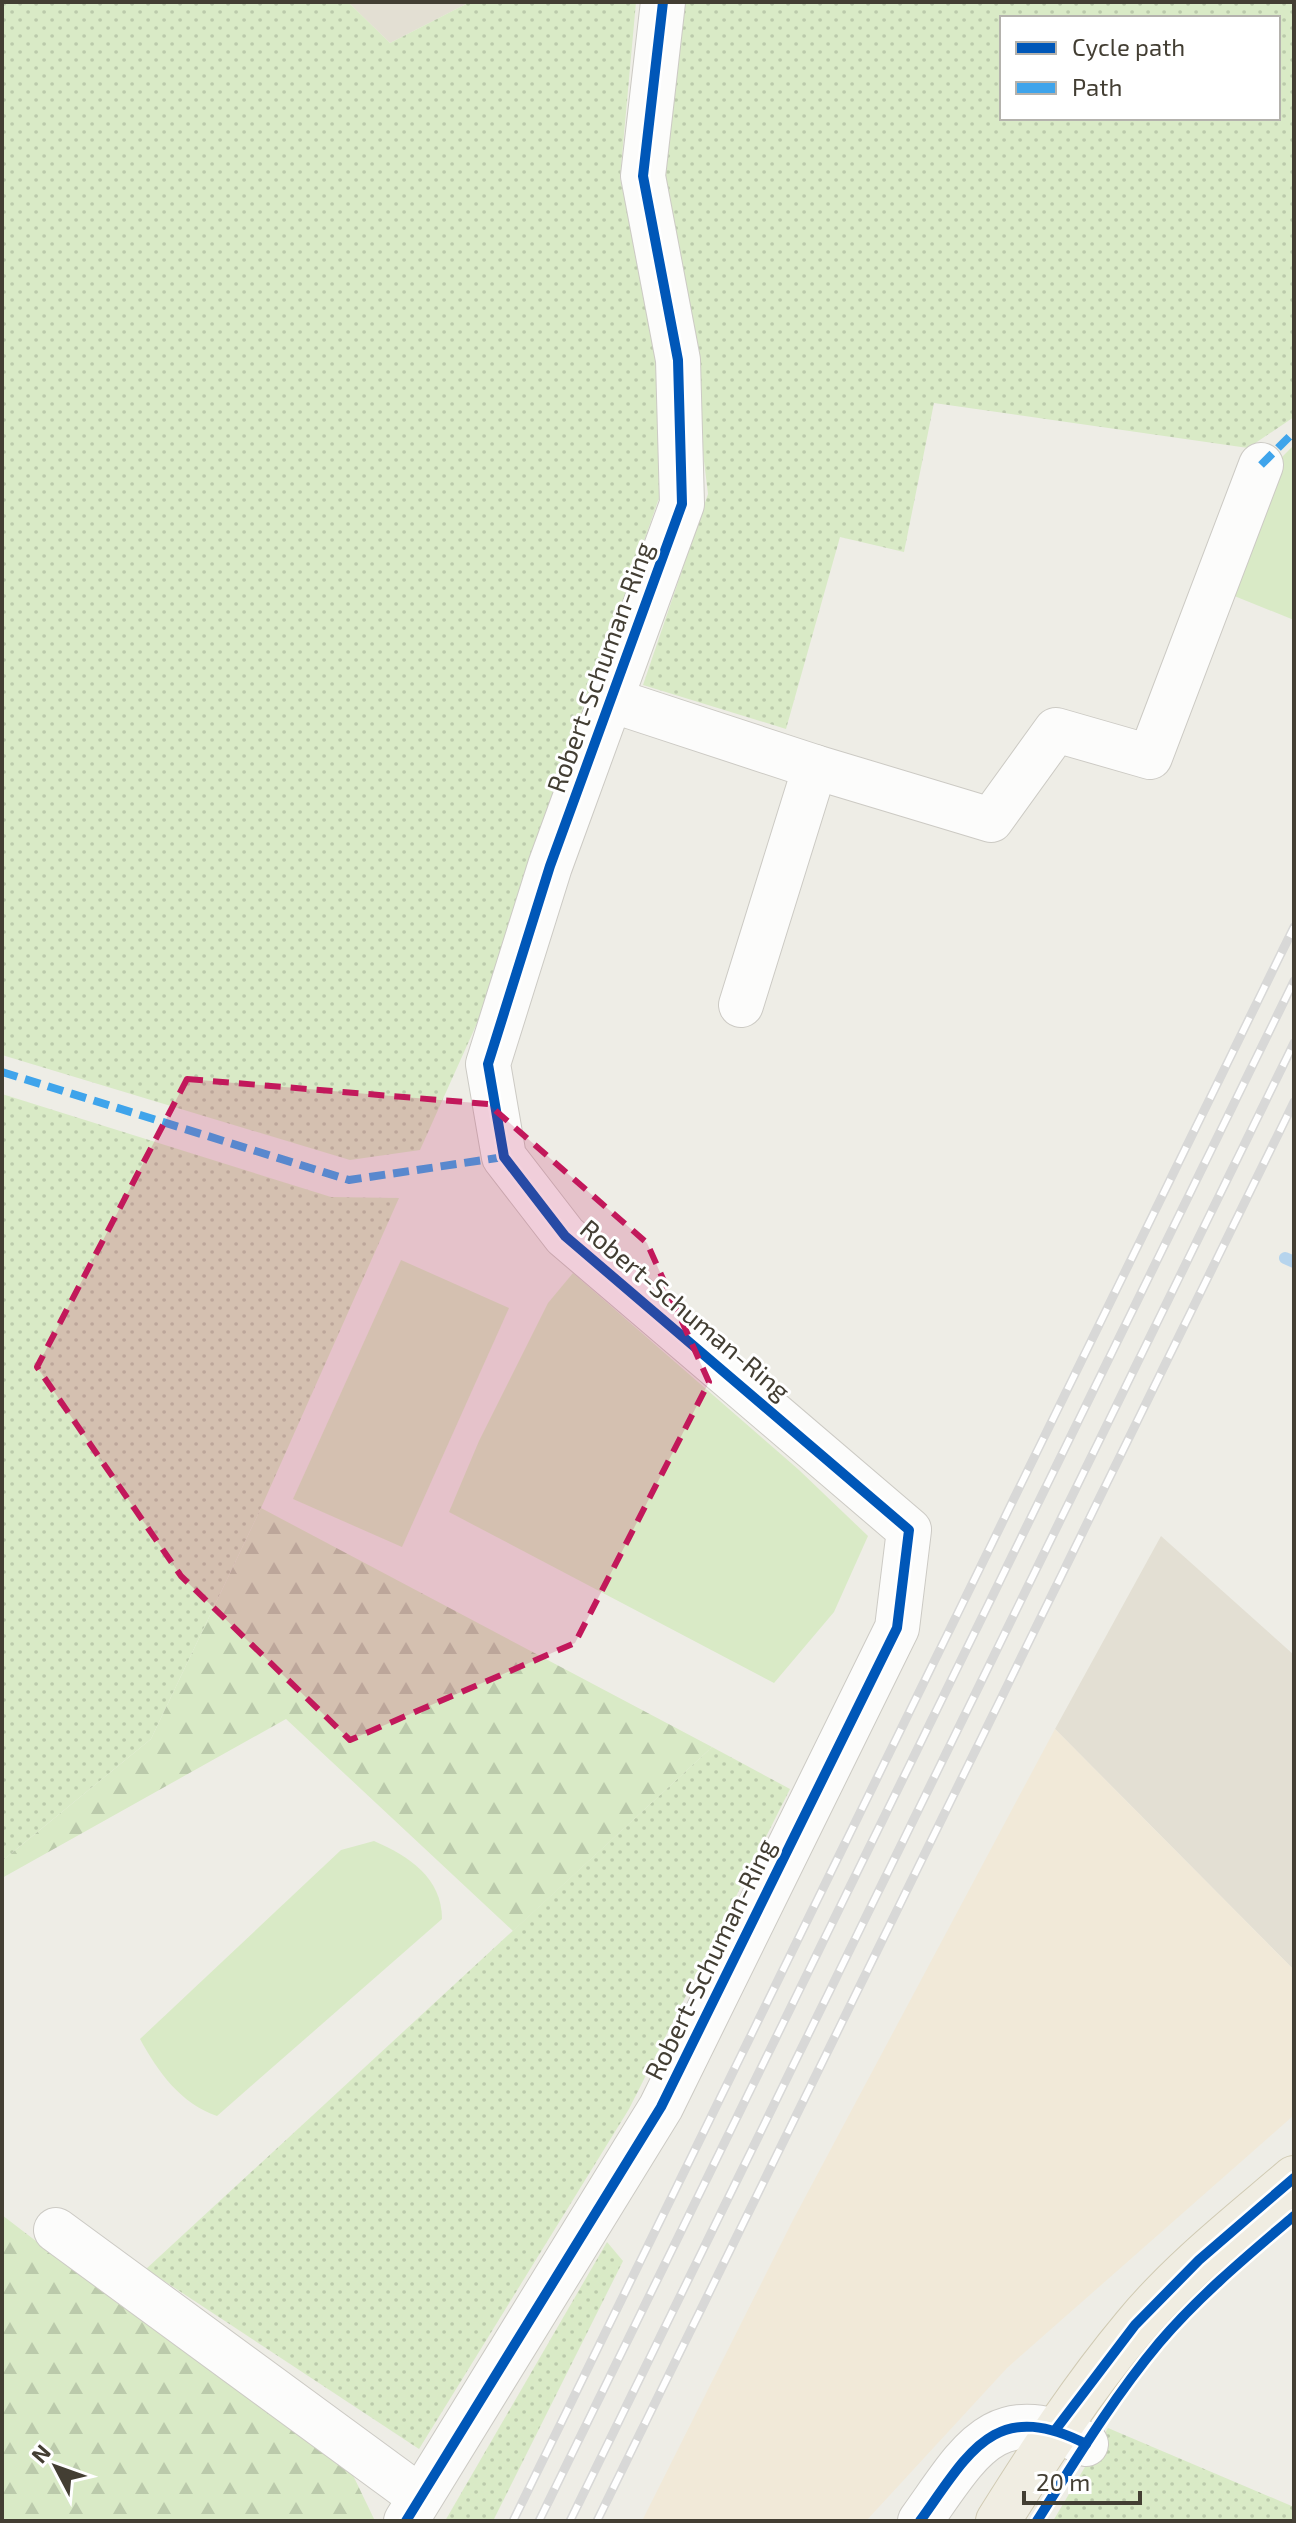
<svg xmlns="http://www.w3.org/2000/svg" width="1296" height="2523" viewBox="0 0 1296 2523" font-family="'Exo 2',sans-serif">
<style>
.residential{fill:#e3dfd3}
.commercial{fill:#f1e9d8}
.grass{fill:url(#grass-dots);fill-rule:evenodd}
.forest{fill:url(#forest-firs)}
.garden{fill:#d9eac6}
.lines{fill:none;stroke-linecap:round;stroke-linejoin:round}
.stream{stroke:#b6d4ed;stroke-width:12}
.minor-casing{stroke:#cccac4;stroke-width:46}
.major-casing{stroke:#d0cab3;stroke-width:46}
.minor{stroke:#fcfcfb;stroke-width:44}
.major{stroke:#f0ede2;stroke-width:44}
.rail-casing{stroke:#d8d8d7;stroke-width:9}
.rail{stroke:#fff;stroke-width:6;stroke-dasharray:18;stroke-linecap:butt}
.quiet{stroke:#3fa4eb;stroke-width:8;stroke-dasharray:16 8;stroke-linecap:butt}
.cycleway-casing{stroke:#fff;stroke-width:15}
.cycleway{stroke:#0057b8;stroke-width:10}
.marked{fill:#c2185b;fill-opacity:0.2;stroke:#c2185b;stroke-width:6;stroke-dasharray:16 10;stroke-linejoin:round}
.labels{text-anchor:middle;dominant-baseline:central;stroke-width:6;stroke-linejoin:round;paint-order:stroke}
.street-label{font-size:26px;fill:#433e33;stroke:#fff}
</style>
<defs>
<pattern id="grass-dots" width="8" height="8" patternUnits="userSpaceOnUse" patternTransform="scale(2)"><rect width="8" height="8" fill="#d9eac6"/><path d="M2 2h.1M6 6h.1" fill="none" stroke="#bbcaab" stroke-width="1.8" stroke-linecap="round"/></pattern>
<pattern id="forest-firs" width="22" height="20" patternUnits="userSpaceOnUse" patternTransform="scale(2)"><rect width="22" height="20" fill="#d9eac6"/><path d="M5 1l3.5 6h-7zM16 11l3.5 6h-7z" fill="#bbcaab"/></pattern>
</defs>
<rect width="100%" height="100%" fill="#eeede6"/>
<g class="residential">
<path d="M348 2H470L390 43Z"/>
<path d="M1161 1536 1294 1655V1970L1055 1729Z"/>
</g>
<path class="commercial" d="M1055 1729 1294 1970V2115L1007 2368 866 2521H642L793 2220Z"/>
<g class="grass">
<path d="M2 2H348L390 43 470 2H636L620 178 661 365 659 498 478 1021 420 1150 350 1160 2 1055Z"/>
<path d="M683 2H1294V417L1248 448 934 403 904 552 840 537 786 729 643 685 708 494 692 362 663 172ZM1002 18H1278V118H1002Z"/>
<path d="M2 1094 331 1197 399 1198 261 1508 151 1739 2 1861Z"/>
<path d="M712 1747 790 1789 629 2109 419 2449 146 2269Z"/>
<path d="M607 2242 623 2261 493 2521H445Z"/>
<path d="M1108 2428 1294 2507V2521H1053Z"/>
</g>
<g class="forest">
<path d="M261 1508 712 1747 513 1931 286 1719 2 1878V1861L151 1739Z"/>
<path d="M2 2215 113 2300 350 2469 375 2521H2Z"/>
</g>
<g class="garden">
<path d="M1294 445V620L1222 591 1270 469Z"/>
<path d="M401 1260 509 1308 402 1547 293 1499Z"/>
<path d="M573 1273 799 1470 868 1536 834 1612 774 1683 449 1512 479 1441 548 1303Z"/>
<path d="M374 1841C409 1856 442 1878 442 1919L217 2116C181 2104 158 2072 140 2039L341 1850Z"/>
</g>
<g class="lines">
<path class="stream" d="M1285 1258 1294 1262"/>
<g class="minor-casing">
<g id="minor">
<path d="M611 700 815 767 741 1005"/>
<path d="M815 767 991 820 1056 730 1150 757 1261 465"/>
<path d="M56 2230 420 2497"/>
<path d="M406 2521 661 2107 897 1628 909 1530 565 1236 504 1157 488 1064 550 866 682 504 678 360 643 176 663 2"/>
<path d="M920 2521C969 2453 994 2397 1086 2444"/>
</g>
</g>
<g class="major-casing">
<path id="major" d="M998 2521C1040 2454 1083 2388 1134 2327 1180 2271 1239 2225 1294 2178"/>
</g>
<use href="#minor" class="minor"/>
<use href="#major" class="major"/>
<g class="rail-casing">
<g id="rail">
<path d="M513 2521 1294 927"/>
<path d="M539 2521 1294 981"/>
<path d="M570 2521 1294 1043"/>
<path d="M597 2521 1294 1102"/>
</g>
</g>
<use href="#rail" class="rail"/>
<g class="quiet">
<path d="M1261 465 1294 432"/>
<path d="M2 1072 349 1180 504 1157"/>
</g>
<g class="cycleway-casing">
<g id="cycleway">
<path d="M1056 2429 1135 2325 1199 2260 1294 2178"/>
<path d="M406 2521 661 2107 897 1628 909 1530 565 1236 504 1157 488 1064 550 866 682 504 678 360 643 176 663 2"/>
<path d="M920 2521C969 2453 994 2397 1086 2444"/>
<path d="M1037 2521C1075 2461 1113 2398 1159 2343 1199 2296 1247 2256 1294 2216"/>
</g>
</g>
<use href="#cycleway" class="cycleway"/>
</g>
<path class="marked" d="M187 1079 488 1104 647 1243 709 1382 575 1643 350 1740 181 1576 37 1367Z"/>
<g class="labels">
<g class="street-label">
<text transform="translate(599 667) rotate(-70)">Robert-Schuman-Ring</text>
<text transform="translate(686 1309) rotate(40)">Robert-Schuman-Ring</text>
<text transform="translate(709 1959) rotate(-64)">Robert-Schuman-Ring</text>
</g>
</g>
<rect width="1296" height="2523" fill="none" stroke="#433e33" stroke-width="8"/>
<rect x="1000" y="16" width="280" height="104" fill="#ffffff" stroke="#b4b2ad" stroke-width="2"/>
<rect x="1016" y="42" width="40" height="12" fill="#0057b8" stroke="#b4b2ad" stroke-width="2"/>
<text x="1072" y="56" font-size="24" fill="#433e33">Cycle path</text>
<rect x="1016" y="82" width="40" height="12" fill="#3fa4eb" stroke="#b4b2ad" stroke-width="2"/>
<text x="1072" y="96" font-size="24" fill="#433e33">Path</text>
<g transform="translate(56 2467) rotate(311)" stroke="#ffffff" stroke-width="6" paint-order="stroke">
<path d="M0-6L14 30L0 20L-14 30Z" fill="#433e33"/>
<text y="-12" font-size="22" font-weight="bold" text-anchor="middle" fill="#433e33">N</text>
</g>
<path d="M1024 2491v12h116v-12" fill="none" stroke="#433e33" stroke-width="4"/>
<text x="1036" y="2491" font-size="24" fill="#433e33" stroke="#ffffff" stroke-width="6" paint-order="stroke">20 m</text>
</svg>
